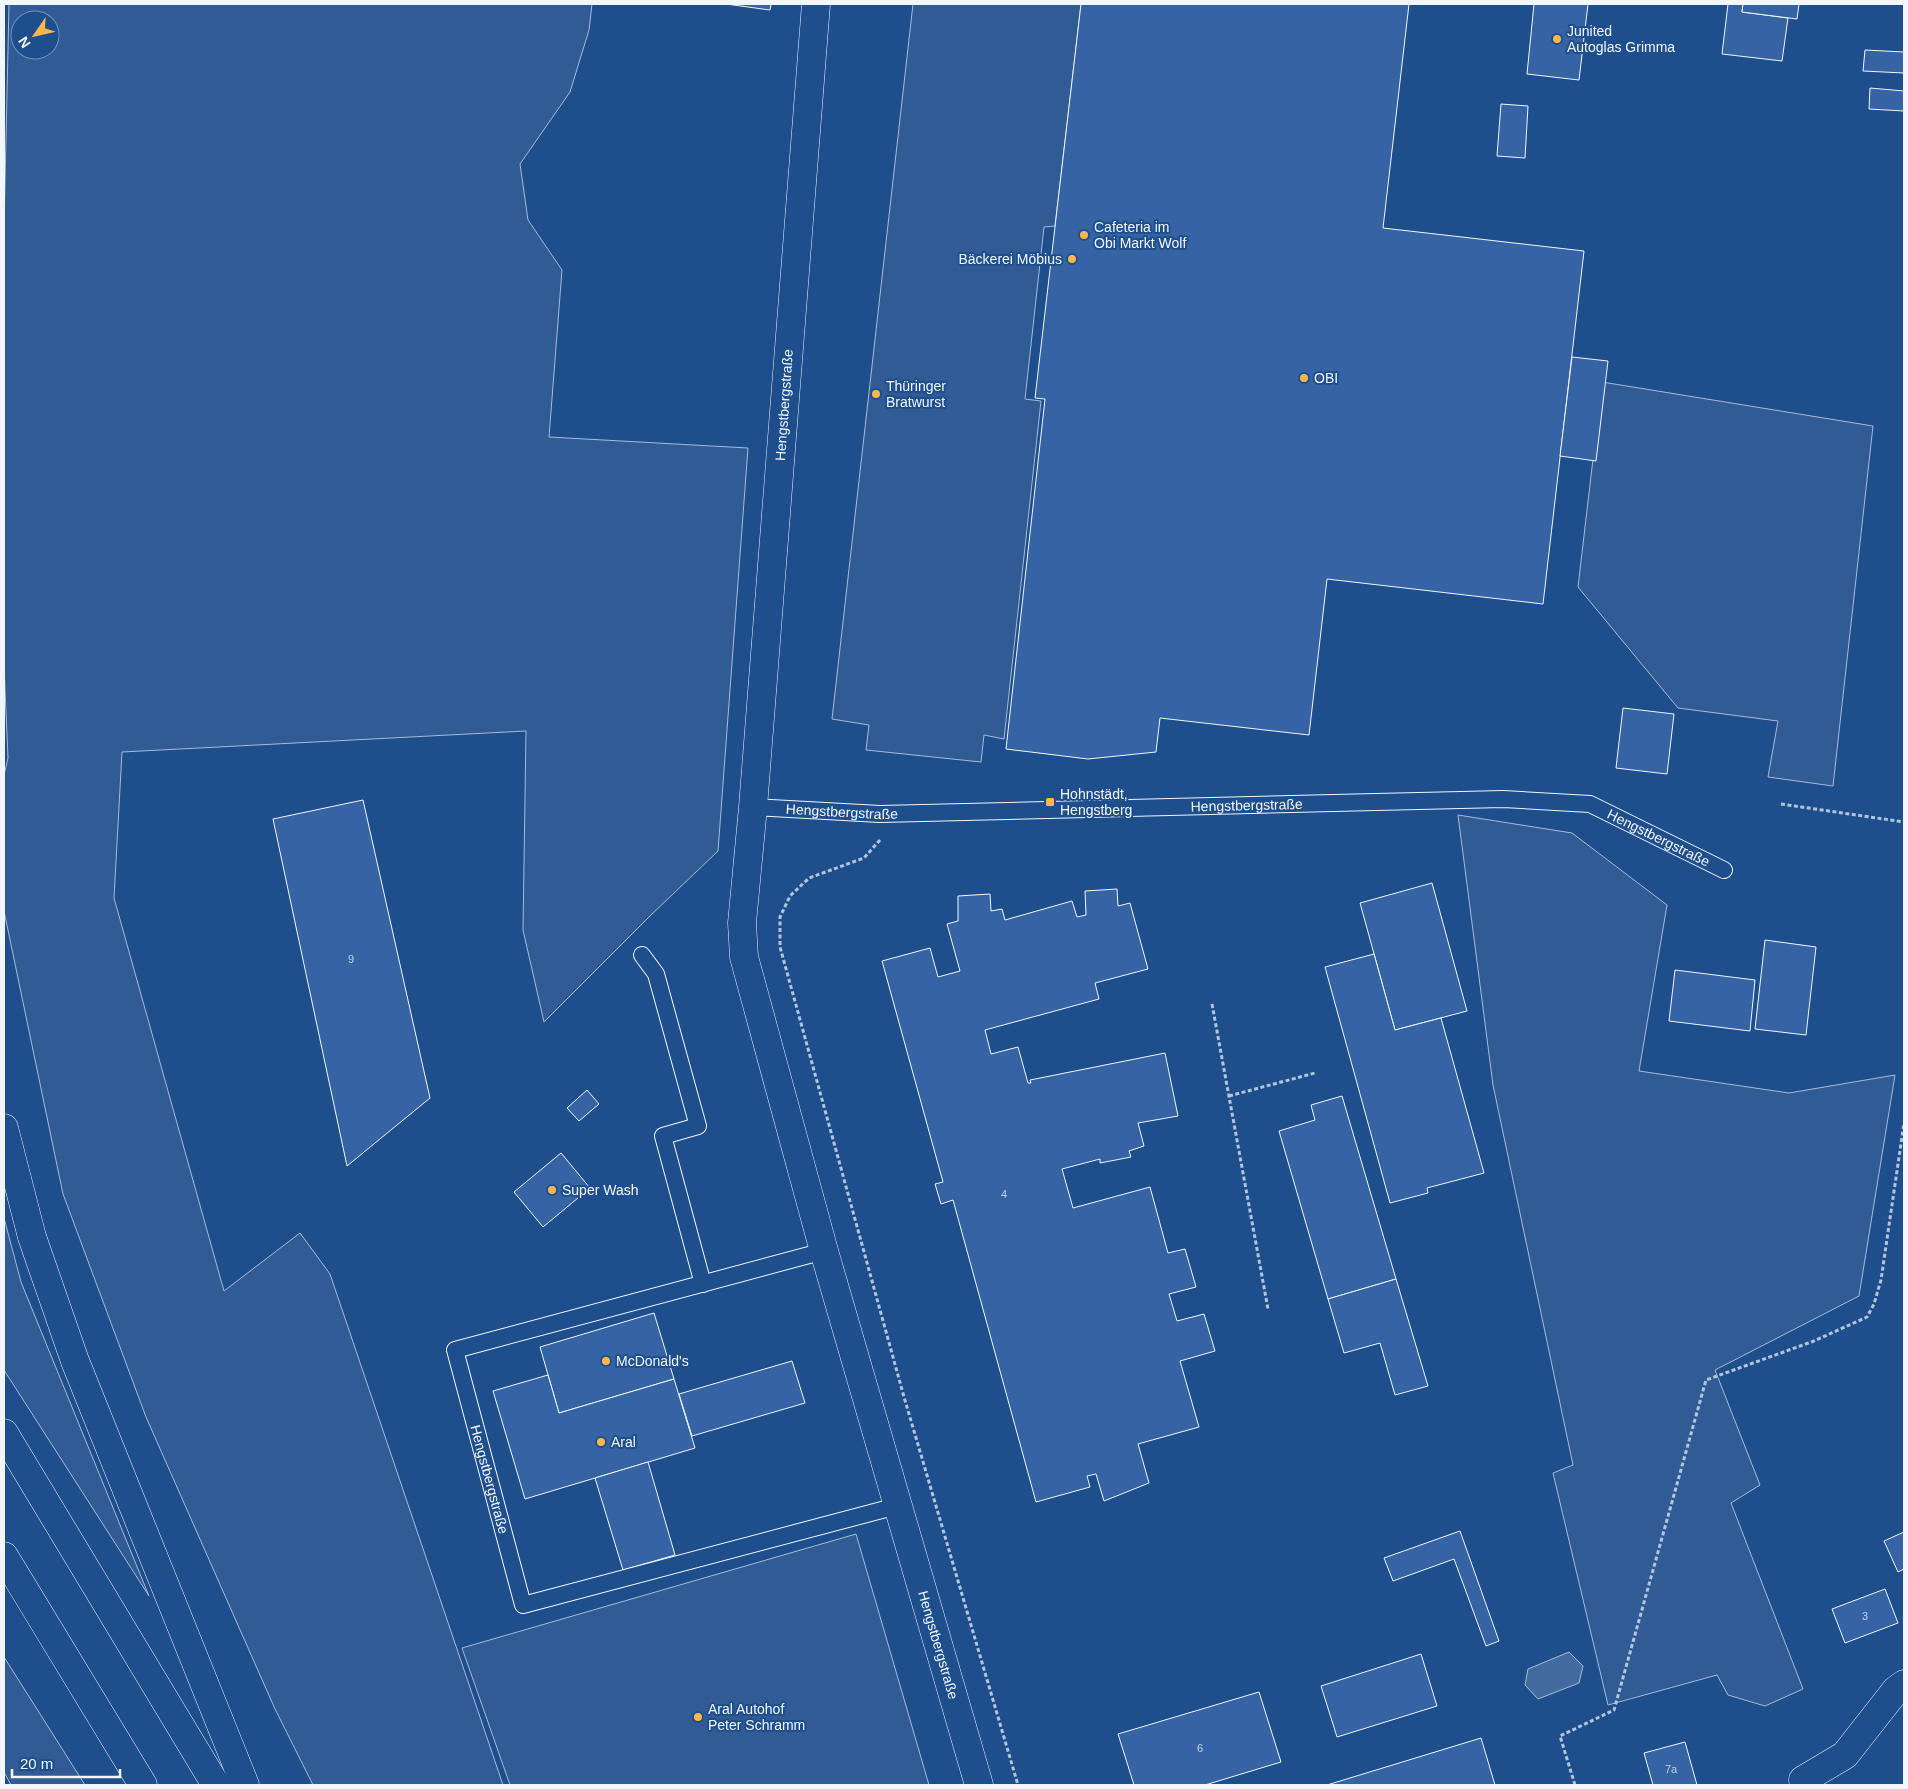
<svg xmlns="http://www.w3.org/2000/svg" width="1908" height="1789" viewBox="0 0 1908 1789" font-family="Helvetica,sans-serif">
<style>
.built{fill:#305b95;stroke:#a8bbd7;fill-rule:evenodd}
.water{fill:#446ba0;stroke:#a8bbd7}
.building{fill:#3563a3;stroke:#f2f6ff}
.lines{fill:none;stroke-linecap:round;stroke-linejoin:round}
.lane-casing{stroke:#f2f6ff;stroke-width:18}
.street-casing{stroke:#f2f6ff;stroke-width:29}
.highway-casing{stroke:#f2f6ff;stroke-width:29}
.path{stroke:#b3c4dc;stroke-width:3;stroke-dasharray:4 2.5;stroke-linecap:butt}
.lane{stroke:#1f4e8c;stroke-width:16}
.street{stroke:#1f4e8c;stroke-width:28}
.highway{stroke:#1f4e8c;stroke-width:28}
.poi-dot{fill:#ffb74d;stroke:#1f4e8c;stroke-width:2}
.labels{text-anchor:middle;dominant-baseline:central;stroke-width:4;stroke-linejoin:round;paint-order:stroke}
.number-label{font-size:11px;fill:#c3d1e8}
.poi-label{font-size:14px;fill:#f2f6ff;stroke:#1f4e8c;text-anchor:start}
.street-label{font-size:14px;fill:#f2f6ff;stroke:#1f4e8c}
</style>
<rect width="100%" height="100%" fill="#1f4e8c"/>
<g class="built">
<path d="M9 4H592L589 30 570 92 520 164 528 220 562 270 549 437 748 448 718 851 652 914 544 1022 523 930 526 731 122 752 114 898 224 1291 300 1233 330 1274 503 1785H313L275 1709 146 1417 63 1194 4 911V775L8 758 4 665V228ZM20 20H50V50H20Z"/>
<path d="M913 4H1081L1055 226 1044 227 1025 399 1041 401 1004 739 984 735 981 762 866 750 869 725 832 719Z"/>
<path d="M1602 382 1873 426 1833 786 1768 777 1778 721 1678 708 1578 587Z"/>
<path d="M1458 815 1572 833 1667 905 1639 1071 1789 1093 1895 1075 1859 1296 1715 1370 1760 1485 1731 1503 1803 1689 1765 1706 1728 1695 1717 1675 1608 1705 1553 1473 1573 1465 1493 1085Z"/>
<path d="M4 1218 21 1282 149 1596 4 1370Z"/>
<path d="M856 1534 929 1785H510L462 1648Z"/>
<path d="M4 1657 85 1785H11L4 1772Z"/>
</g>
<path class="water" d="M1569 1652 1583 1666 1579 1683 1538 1699 1525 1685 1528 1669Z"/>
<g class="building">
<path d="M726 4H771L770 10Z"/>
<path d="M1081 4H1409L1383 228 1584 251 1543 604 1327 579 1309 735 1160 718 1156 752 1088 759 1006 749 1045 399 1035 398Z"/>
<path d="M1534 4H1588L1579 80 1527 74Z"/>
<path d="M1728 4H1743L1742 12 1788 18 1782 61 1722 54Z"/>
<path d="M1743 4H1799L1797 19 1742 12Z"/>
<path d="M1865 50 1904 52V73L1863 71Z"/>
<path d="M1870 88 1904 91V111L1869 109Z"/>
<path d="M1501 104 1528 106 1525 158 1497 156Z"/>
<path d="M1572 357 1608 361 1596 461 1560 456Z"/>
<path d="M1623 708 1674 714 1667 774 1616 768Z"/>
<path d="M363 800 430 1098 347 1166 273 819Z"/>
<path d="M1432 883 1467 1011 1395 1030 1360 903Z"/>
<path d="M1117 889 1118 906 1130 903 1148 969 1095 983 1099 999 985 1030 991 1054 1018 1047 1028 1083H1031L1030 1080 1165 1053 1178 1116 1138 1123 1144 1146 1129 1151 1131 1157 1100 1163V1159L1062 1169 1073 1208 1150 1187 1168 1253 1185 1249 1196 1287 1169 1294 1177 1321 1204 1314 1215 1351 1180 1361 1199 1427 1138 1444 1149 1483 1104 1501 1096 1474 1087 1476 1090 1487 1036 1502 953 1200 941 1204 935 1184 943 1182 882 961 930 948 938 977 960 971 947 924 958 921V896L990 894 991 911 1002 909 1005 920 1072 901 1077 917 1086 915 1085 891Z"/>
<path d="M1765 940 1816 947 1806 1035 1755 1029Z"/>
<path d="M1374 954 1395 1030 1441 1018 1484 1173 1427 1188 1428 1193 1390 1203 1325 967Z"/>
<path d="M1675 970 1755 980 1750 1031 1669 1021Z"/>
<path d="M587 1090 599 1104 579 1121 567 1108Z"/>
<path d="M1342 1096 1396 1279 1328 1299 1279 1131 1315 1120 1311 1105Z"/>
<path d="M561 1153 590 1188 543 1227 514 1192Z"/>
<path d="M1396 1279 1428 1386 1395 1395 1380 1343 1344 1353 1328 1299Z"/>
<path d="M654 1313 674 1379 559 1413 540 1347Z"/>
<path d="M792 1361 805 1403 692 1436 679 1394Z"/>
<path d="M548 1375 559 1413 674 1379 695 1448 525 1499 493 1391Z"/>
<path d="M648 1462 675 1555 623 1570 595 1478Z"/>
<path d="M1460 1531 1499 1641 1486 1646 1454 1559 1393 1581 1384 1558Z"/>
<path d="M1904 1532V1569L1898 1572 1884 1541Z"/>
<path d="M1885 1589 1898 1623 1845 1643 1832 1609Z"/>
<path d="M1421 1654 1437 1706 1337 1737 1321 1686Z"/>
<path d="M1259 1692 1281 1762 1205 1785H1134L1118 1734Z"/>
<path d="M1481 1738 1495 1785H1327Z"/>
<path d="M1685 1742 1697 1785H1653L1644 1753Z"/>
</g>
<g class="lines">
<g class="lane-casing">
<g id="lane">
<path id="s1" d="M753 807 880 814 1503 799 1590 804 1724 870"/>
<path d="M642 955 656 974 698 1126 663 1136 703 1284"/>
<path id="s2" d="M824 1251 455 1350 523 1605 897 1506"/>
</g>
</g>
<g class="street-casing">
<g id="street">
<path id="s3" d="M816 4 753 807 742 923 744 957 824 1251 979 1785"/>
<path d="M1803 1780 1845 1755 1896 1690 1904 1684"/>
</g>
</g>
<g class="highway-casing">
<g id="highway">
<path d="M4 1128 32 1237 75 1361 245 1785"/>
<path d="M4 1433 216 1785"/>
<path d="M4 1556 143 1785"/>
</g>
</g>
<g class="path">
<path d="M1781 804 1904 822"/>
<path d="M880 840 864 858 809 878 790 896 780 917V947L904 1397 1018 1785"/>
<path d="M1212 1004 1268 1309"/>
<path d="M1229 1096 1315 1073"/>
<path d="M1575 1785 1560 1736 1614 1710 1706 1380 1814 1341 1867 1317 1874 1304 1881 1280 1904 1123"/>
</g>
<use href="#lane" class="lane"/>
<use href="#street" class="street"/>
<use href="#highway" class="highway"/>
</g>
<g class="poi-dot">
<circle cx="1557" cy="39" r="5"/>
<circle cx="1084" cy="235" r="5"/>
<circle cx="1072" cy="259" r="5"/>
<circle cx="1304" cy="378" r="5"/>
<circle cx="876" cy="394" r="5"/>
<rect x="1045" y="797" width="10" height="10" rx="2.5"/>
<circle cx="552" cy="1190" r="5"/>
<circle cx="606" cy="1361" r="5"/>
<circle cx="601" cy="1442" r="5"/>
<circle cx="698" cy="1717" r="5"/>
</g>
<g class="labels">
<g class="number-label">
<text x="351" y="959">9</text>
<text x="1004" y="1194">4</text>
<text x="1865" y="1616">3</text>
<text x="1200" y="1748">6</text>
<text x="1671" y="1769">7a</text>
</g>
<g class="poi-label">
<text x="1567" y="31">Junited<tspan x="1567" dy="16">Autoglas Grimma</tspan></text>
<text x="1094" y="227">Cafeteria im<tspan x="1094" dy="16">Obi Markt Wolf</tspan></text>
<text x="1062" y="259" text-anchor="end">Bäckerei Möbius</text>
<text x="1314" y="378">OBI</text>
<text x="886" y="386">Thüringer<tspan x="886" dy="16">Bratwurst</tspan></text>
<text x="1060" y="794">Hohnstädt,<tspan x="1060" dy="16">Hengstberg</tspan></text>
<text x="562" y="1190">Super Wash</text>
<text x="616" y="1361">McDonald's</text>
<text x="611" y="1442">Aral</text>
<text x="708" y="1709">Aral Autohof<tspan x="708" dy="16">Peter Schramm</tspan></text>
</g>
<g class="street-label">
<text transform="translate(784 405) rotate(-86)">Hengstbergstraße</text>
<text stroke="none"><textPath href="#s1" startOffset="494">Hengstbergstraße</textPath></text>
<text stroke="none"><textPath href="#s1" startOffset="89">Hengstbergstraße</textPath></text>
<text stroke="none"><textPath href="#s1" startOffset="914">Hengstbergstraße</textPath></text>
<text stroke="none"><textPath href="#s2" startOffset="516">Hengstbergstraße</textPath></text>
<text stroke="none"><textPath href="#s3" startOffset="1671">Hengstbergstraße</textPath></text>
</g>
</g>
<rect width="1908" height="1789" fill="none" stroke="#f2f6ff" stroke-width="10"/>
<g transform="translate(35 35) rotate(236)"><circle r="24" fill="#1f4e8c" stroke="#7391ba"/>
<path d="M0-4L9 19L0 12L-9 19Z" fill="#ffb74d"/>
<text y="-8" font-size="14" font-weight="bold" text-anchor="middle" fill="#f2f6ff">N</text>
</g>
<path d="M12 1769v8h108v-8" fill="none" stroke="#f2f6ff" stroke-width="2.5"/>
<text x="20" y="1769" font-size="15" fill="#f2f6ff" stroke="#1f4e8c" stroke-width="4" paint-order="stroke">20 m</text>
</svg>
